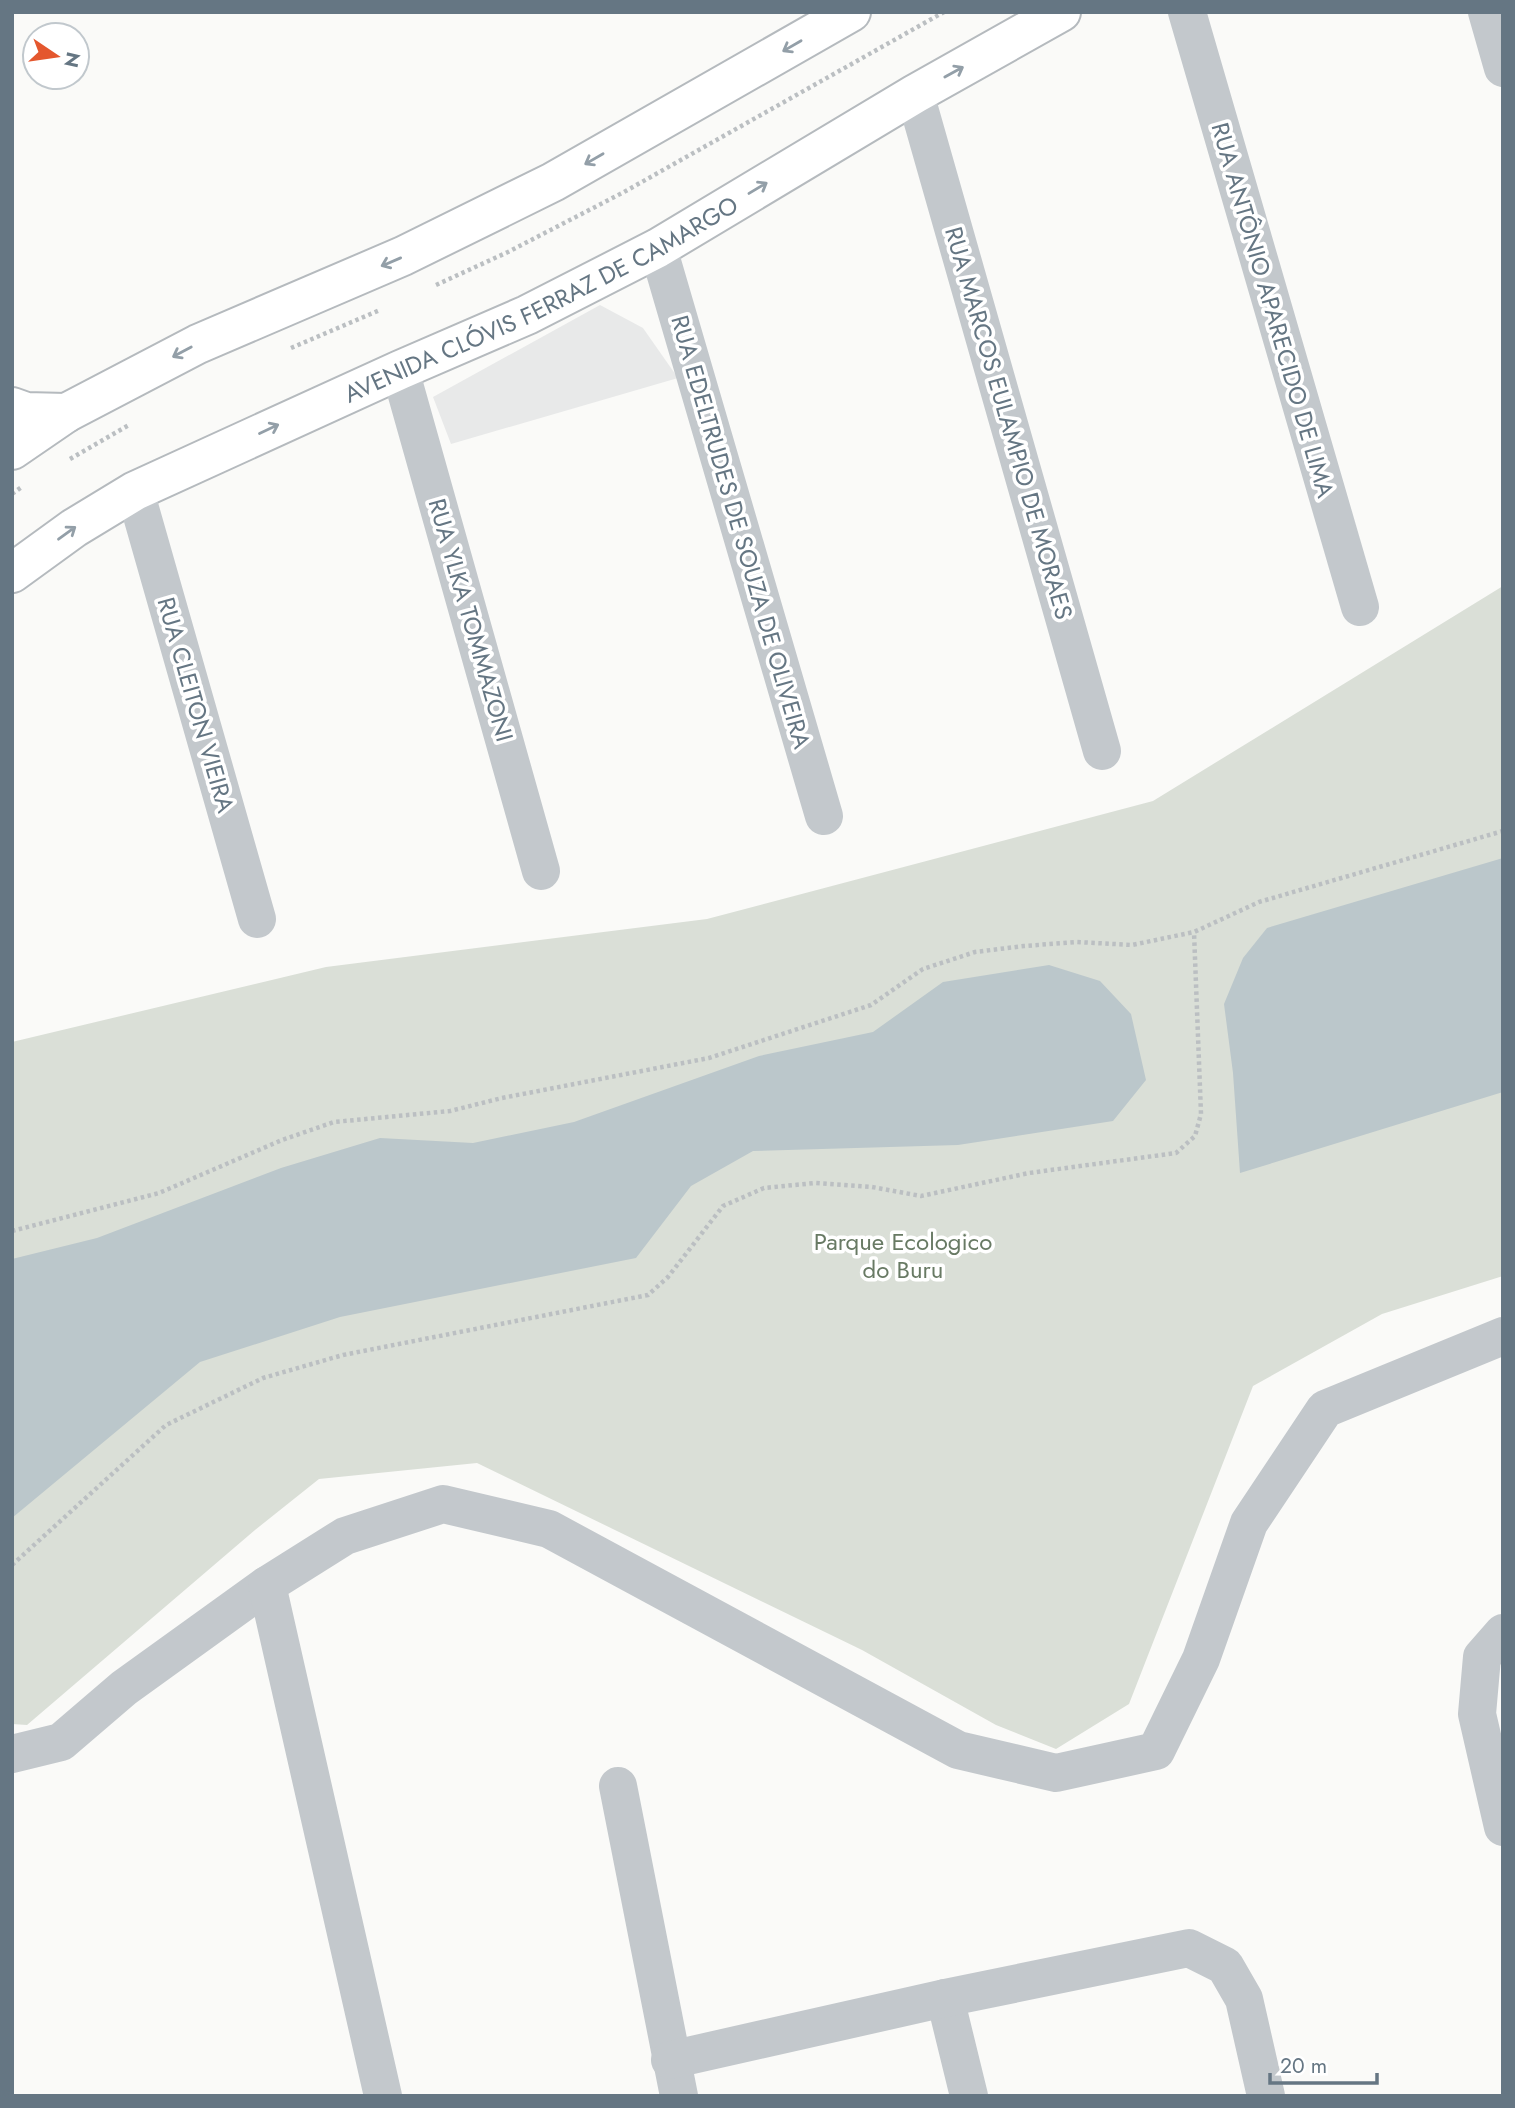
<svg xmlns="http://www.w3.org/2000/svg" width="1515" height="2108" viewBox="0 0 1515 2108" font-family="Jost,sans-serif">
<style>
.built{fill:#e8e9e9}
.green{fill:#dadfd7}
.water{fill:#bbc7cb}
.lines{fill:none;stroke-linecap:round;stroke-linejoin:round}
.major-casing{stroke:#b5babe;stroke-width:42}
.path{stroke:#bbbfc2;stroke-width:4.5;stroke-dasharray:3.5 3.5;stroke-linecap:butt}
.minor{stroke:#c3c8cc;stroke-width:38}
.major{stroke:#fff;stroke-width:38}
.oneway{stroke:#939fa8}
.labels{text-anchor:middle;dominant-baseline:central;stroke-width:7;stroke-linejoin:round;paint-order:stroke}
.street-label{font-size:24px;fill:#657683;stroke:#fff}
.park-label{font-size:24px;fill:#687a64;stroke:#fff}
</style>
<rect width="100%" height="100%" fill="#fafaf8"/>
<path class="built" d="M600 305 643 328 678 378 451 444 433 397Z"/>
<path class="green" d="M1503 586V1276L1382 1314 1253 1386 1129 1704 1056 1749 996 1725 862 1650 477 1463 319 1479 255 1530 27 1725 12 1724V1042L326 967 707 919 1153 801Z"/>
<g class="water">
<path d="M1503 858V1092L1240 1173 1233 1073 1224 1004 1243 958 1267 928Z"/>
<path d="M1049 965 1100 981 1131 1014 1146 1080 1113 1121 958 1145 753 1151 691 1186 636 1258 340 1317 200 1362 12 1518V1259L97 1238 281 1168 380 1138 473 1143 574 1122 759 1056 873 1032 943 982Z"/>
</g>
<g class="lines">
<g class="major-casing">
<g id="major">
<path d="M12 407 26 412 66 413"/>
<path d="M12 450 66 413 198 344 403 256 553 182 851 12"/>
<path id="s1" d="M12 573 74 528 135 491 400 370 527 315 658 248 915 94 1061 12"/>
</g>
</g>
<g class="path">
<path d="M436 285 508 252 624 192 944 12"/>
<path d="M291 348 380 310"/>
<path d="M70 459 129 425"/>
<path d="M12 494 23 486"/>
<path d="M12 1231 159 1193 282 1140 334 1122 450 1111 502 1098 709 1058 871 1005 923 969 975 952 1024 946 1077 942 1132 945 1194 932 1259 902 1503 831"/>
<path d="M12 1565 166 1425 263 1378 343 1355 648 1295 668 1277 723 1206 764 1188 815 1183 872 1187 921 1196 1029 1173 1176 1153 1195 1136 1201 1114 1194 932"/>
</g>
<g class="minor">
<path d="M1187 12 1360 607"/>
<path d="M1487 12 1503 68"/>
<path d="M915 94 1102 751"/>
<path d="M658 248 824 816"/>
<path d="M400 370 541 871"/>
<path d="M135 491 257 919"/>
<path d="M1503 1633 1482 1657 1477 1714 1503 1827"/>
<path d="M12 1754 61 1742 124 1688 267 1585"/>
<path d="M618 1786 679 2096"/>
<path d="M945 1998 969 2096"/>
<path d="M670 2060 945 1998 1189 1948 1225 1966 1244 1999 1266 2096"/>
<path d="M383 2096 267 1585 345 1536 443 1504 549 1529 958 1750 1056 1773 1156 1751 1201 1659 1249 1523 1325 1409 1503 1336"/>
</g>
<use href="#major" class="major"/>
</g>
<defs><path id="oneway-shaft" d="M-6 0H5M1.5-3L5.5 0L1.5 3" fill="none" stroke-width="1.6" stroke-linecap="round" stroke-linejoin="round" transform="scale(1.75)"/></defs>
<g class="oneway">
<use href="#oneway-shaft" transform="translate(792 46) rotate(150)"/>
<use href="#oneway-shaft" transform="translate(954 72) rotate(-29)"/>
<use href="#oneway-shaft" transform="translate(594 159) rotate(150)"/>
<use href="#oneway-shaft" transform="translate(758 188) rotate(-31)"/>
<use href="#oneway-shaft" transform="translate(391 262) rotate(157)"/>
<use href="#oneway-shaft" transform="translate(182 352) rotate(152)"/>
<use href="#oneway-shaft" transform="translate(269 429) rotate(-25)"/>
<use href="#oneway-shaft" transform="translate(67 533) rotate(-36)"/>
</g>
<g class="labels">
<g class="street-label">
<text stroke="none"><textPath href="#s1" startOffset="597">AVENIDA CLÓVIS FERRAZ DE CAMARGO</textPath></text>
<text transform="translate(1273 310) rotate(74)">RUA ANTÔNIO APARECIDO DE LIMA</text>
<text transform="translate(1009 423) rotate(74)">RUA MARCOS EULAMPIO DE MORAES</text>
<text transform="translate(741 532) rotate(74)">RUA EDELTRUDES DE SOUZA DE OLIVEIRA</text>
<text transform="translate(471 620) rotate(74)">RUA YLKA TOMMAZONI</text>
<text transform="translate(196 705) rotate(74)">RUA CLEITON VIEIRA</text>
</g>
<g class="park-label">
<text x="903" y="1241">Parque Ecologico<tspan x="903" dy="28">do Buru</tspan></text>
</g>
</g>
<rect width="1515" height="2108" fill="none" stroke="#657683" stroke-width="28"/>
<g transform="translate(56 56) rotate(103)"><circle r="33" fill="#ffffff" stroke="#c1c8cd" stroke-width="2"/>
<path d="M0-5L12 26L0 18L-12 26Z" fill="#e4572e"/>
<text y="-10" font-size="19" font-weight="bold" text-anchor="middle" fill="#657683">N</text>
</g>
<path d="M1270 2073v10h107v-10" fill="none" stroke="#657683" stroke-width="3.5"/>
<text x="1280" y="2073" font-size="21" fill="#657683" stroke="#ffffff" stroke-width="5" paint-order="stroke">20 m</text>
</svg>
